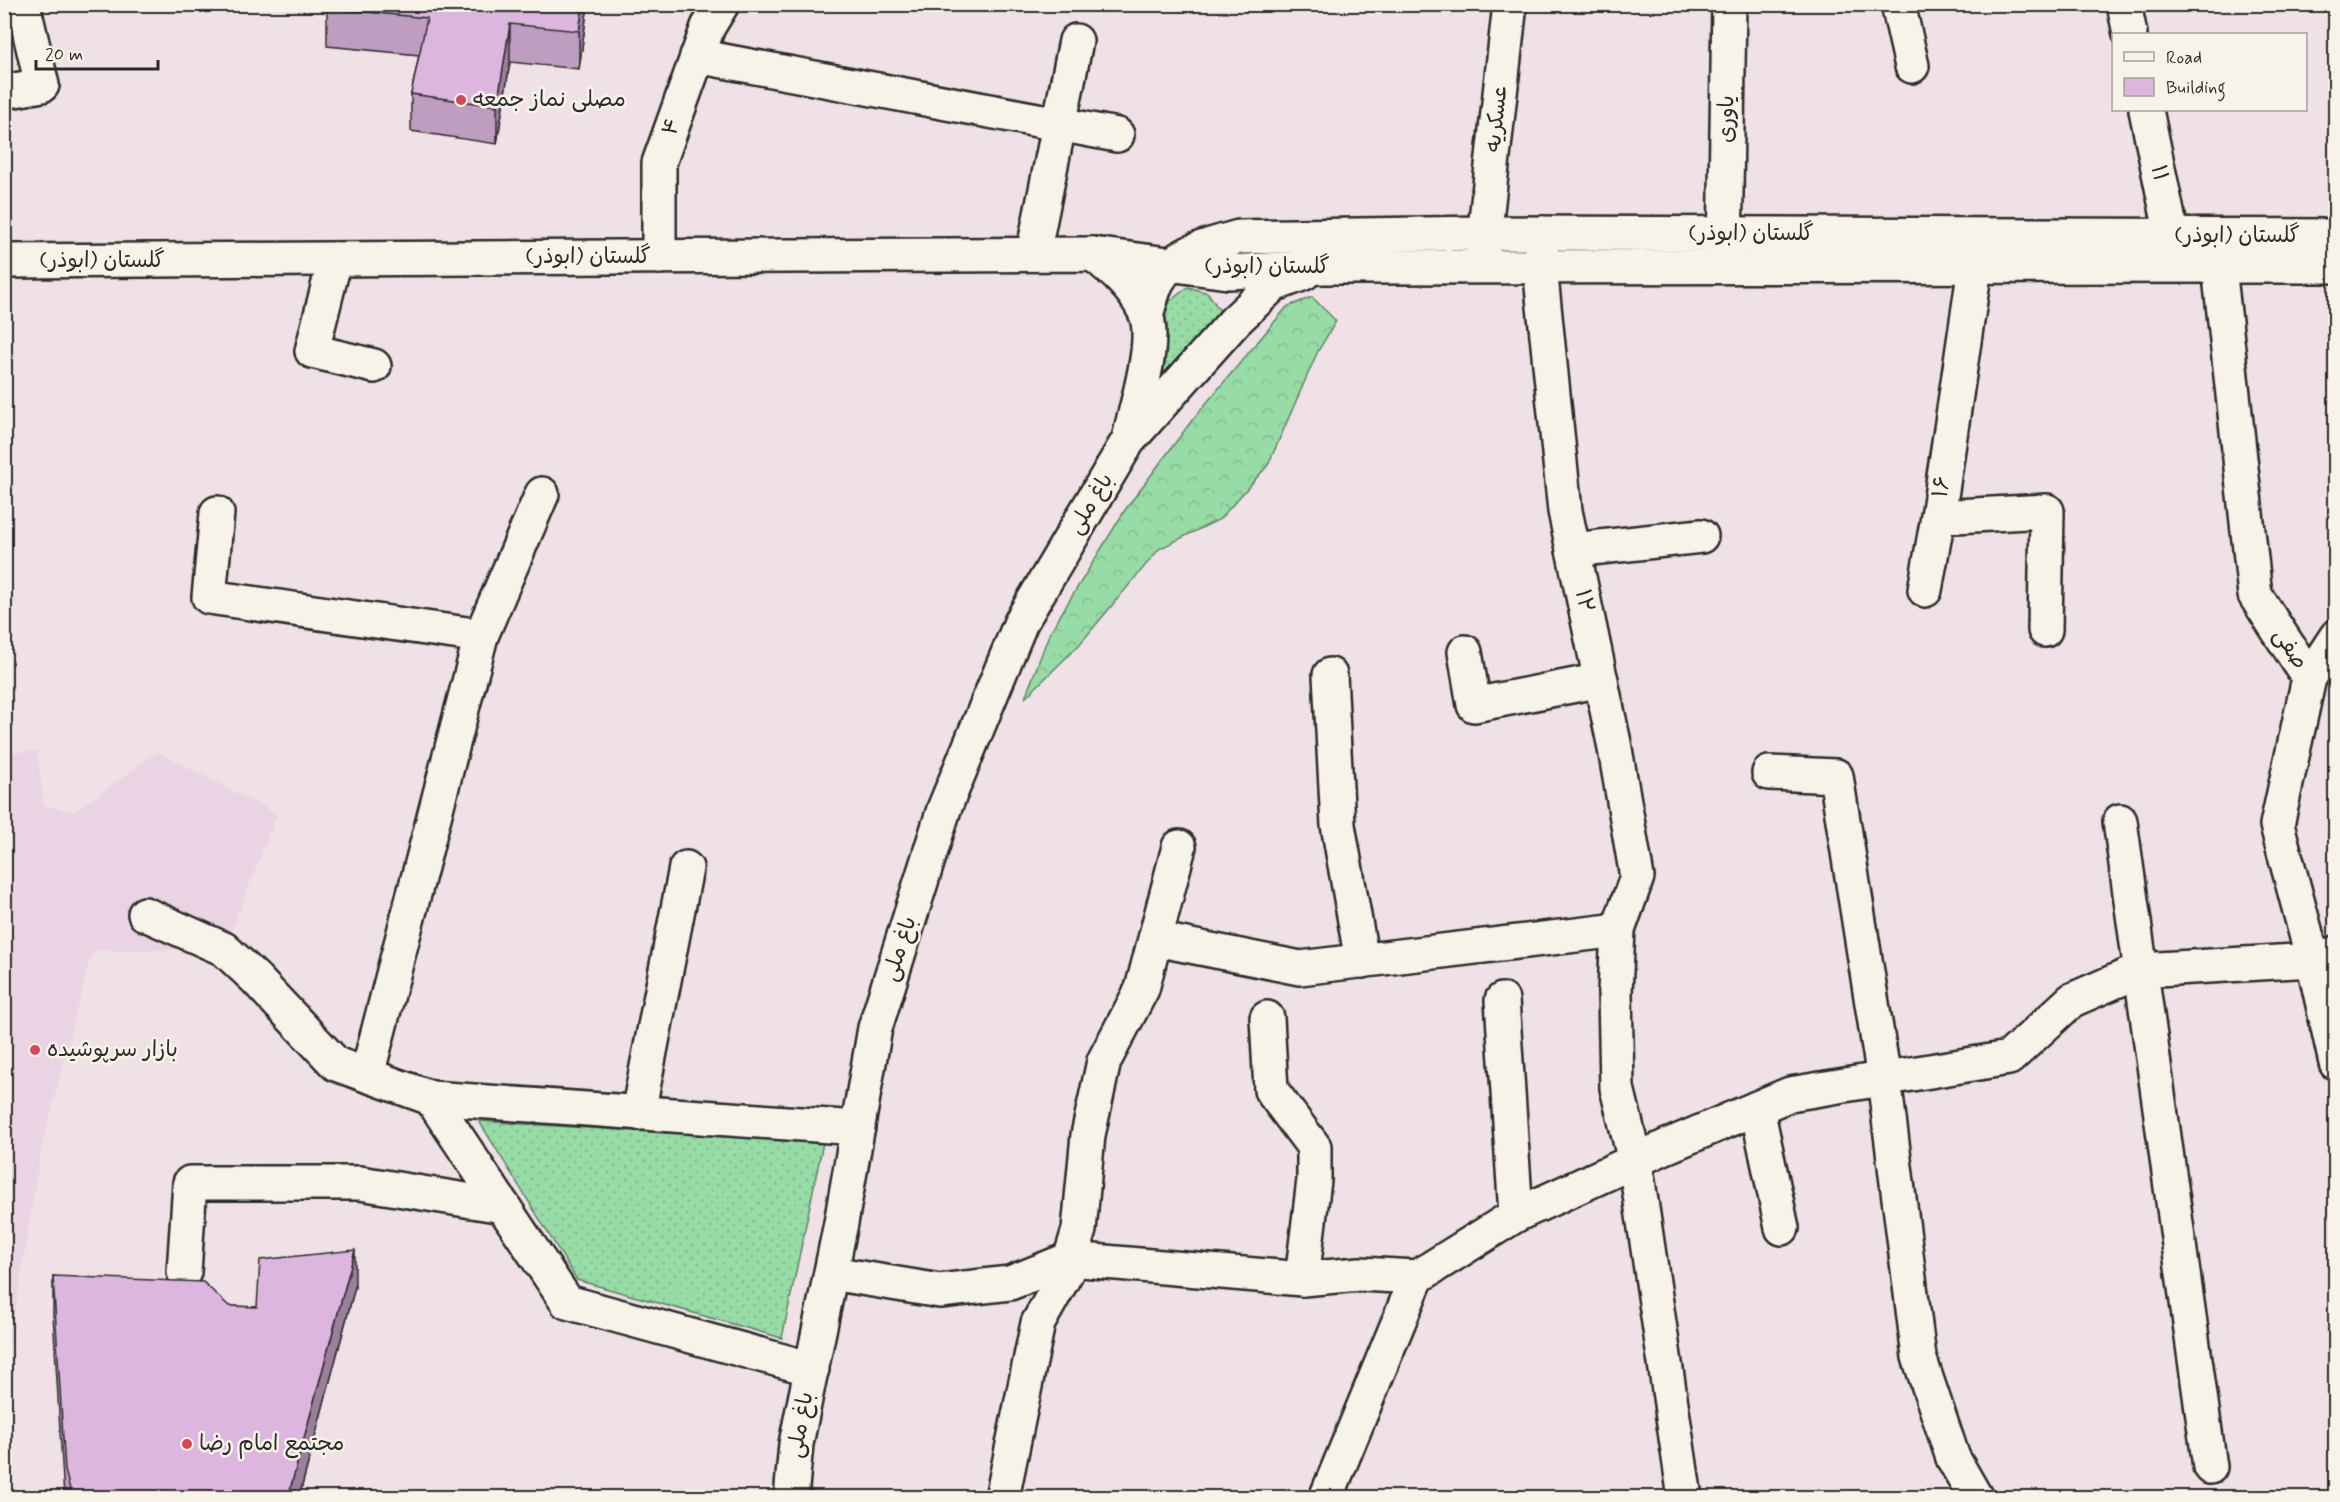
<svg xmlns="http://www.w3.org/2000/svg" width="2340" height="1502" viewBox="0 0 2340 1502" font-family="Mynerve,'Playpen Sans Arabic',sans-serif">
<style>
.built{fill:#ead4e3}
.grass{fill:url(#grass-dots);stroke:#618369;stroke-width:1.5}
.forest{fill:url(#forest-crowns);stroke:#618369;stroke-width:1.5}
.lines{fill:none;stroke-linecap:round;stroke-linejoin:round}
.minor-casing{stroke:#2b2b2b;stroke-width:38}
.minor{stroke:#f7f3e8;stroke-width:33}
.wall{fill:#be9dc0;stroke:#2b2b2b;stroke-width:1.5}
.shaded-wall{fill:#9b7f9c;stroke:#2b2b2b;stroke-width:1.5}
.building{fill:#ddb6df;stroke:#2b2b2b;stroke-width:1.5}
.poi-dot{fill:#d1495b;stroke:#f7f3e8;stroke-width:2}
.labels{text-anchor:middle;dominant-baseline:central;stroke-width:5;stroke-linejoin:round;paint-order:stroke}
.poi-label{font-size:22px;fill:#2b2b2b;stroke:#f7f3e8;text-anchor:start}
.street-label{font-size:22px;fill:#2b2b2b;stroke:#f7f3e8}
</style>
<defs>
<pattern id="grass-dots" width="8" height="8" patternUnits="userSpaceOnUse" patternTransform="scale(1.5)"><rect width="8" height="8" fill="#97dba7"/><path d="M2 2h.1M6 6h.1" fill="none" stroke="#82bc90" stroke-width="1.8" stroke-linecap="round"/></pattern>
<pattern id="forest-crowns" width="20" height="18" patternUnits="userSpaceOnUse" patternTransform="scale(1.5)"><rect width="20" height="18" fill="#97dba7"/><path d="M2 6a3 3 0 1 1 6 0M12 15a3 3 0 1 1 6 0" fill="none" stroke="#82bc90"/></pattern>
</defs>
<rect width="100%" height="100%" fill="#efe1e5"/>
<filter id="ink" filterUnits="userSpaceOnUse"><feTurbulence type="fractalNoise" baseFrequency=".0167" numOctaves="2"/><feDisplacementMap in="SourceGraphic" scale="12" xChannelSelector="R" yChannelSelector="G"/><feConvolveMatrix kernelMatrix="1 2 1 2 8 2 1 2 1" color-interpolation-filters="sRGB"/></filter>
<g filter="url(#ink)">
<path class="built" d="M37 751 44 805 74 812 158 752 277 814 224 949 92 951 41 1150 12 1331 5 1365V753Z"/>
<g class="grass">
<path d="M1188 287 1208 293 1220 311 1210 330 1149 401 1162 324 1170 301Z"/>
<path d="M479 1121 823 1143 782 1338 577 1280Z"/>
</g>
<path class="forest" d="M1312 297 1336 321 1318 351 1268 465 1220 519 1159 549 1079 645 1025 698 1050 632 1125 510 1193 419 1287 307Z"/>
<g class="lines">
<g class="minor-casing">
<g id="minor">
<path d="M1898 4 1912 66"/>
<path d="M2124 4 2130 34"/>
<path d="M697 56 1117 135"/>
<path d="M4 92 42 85 23 4"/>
<path d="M2146 110 2172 236 2219 267 2255 595 2309 678 2277 825 2313 960 2336 1063"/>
<path d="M1542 233 1540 267 1565 511 1614 743 1637 877 1618 930 1615 992 1617 1088 1635 1161 1685 1498"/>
<path d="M1976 247 1975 267 1938 517 2047 511 2045 630"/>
<path d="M1033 254 1076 41"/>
<path d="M1093 254C1113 270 1134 288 1145 312 1158 339 1136 406 1130 435"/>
<path d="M1725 255 1729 4"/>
<path d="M1482 256 1510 4"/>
<path d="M659 257V163L708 27 722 4"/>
<path d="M335 259 312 351 374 366"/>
<path d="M4 261 1093 254 1228 272 1323 267 2336 266"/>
<path d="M1146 314C1150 304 1152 292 1157 282 1172 253 1210 245 1239 237L1485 233 2336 236"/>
<path d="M217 513 209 597 481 636"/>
<path d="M1573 550 1701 536"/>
<path d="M1925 590 1938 517"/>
<path d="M1465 652 1474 705 1601 680"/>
<path d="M1330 675 1338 825 1362 961"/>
<path d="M2309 678 2336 637"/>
<path d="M1769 773 1836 776 1884 1079 1919 1357 1953 1458 1976 1498"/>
<path d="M2120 821 2210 1467"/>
<path d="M145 914 224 949 256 979 336 1064 431 1098 858 1128"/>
<path d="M1156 939 1300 968 1618 930"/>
<path d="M1502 1000 1516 1215"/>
<path d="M1267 1018 1271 1090 1314 1147V1180L1302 1279"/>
<path d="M367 1075 481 636 542 494"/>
<path d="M431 1098 567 1302 812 1369"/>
<path d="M1757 1108 1782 1228"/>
<path d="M638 1113 686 868"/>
<path d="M184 1272 190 1183H360L503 1206"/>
<path d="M831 1273 940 1291 1010 1283 1070 1259 1302 1279 1360 1274 1417 1277"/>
<path d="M791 1498 796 1444 841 1223 875 1028 944 809 1021 622 1128 441 1235 321 1273 285 1304 273"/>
<path d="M1002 1498 1038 1323 1066 1273 1079 1230 1088 1135 1104 1061 1142 989 1179 847"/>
<path d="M1326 1498 1417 1277 1516 1215 1665 1147 1790 1094 2009 1058 2072 1000 2141 970 2313 960 2336 953"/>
</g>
</g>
<use href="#minor" class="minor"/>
</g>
<g class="wall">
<path d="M588 4 579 69 510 62 497 144 411 131V94L419 55 327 46V8Z"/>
<path d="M53 1276 229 1306 257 1307 355 1287 299 1497H64L53 1314Z"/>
</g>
<g class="shaded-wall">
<path d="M583 4H588L579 69V31Z"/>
<path d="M510 24V62L497 144V106Z"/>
<path d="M355 1250V1287L299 1497H288Z"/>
</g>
<g class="building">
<path d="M328 4H583L579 31 510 24 497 106 411 94 427 18 327 8Z"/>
<path d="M355 1250 288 1497H72L65 1470 53 1276 203 1282 229 1306 257 1307 260 1260Z"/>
</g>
</g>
<g class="poi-dot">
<circle cx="461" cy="100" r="6"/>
<circle cx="35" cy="1050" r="6"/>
<circle cx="187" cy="1444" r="6"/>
</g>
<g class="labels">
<g class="poi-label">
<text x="473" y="100">مصلی نماز جمعه</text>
<text x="47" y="1050">بازار سرپوشیده</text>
<text x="199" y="1444">مجتمع امام رضا</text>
</g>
<g class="street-label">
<text transform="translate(1497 119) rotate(-84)">عسکریه</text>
<text transform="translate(1727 119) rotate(-89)">یاوری</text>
<text transform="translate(672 127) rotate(-70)">۴</text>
<text transform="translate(2159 173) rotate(78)">۱۱</text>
<text x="1751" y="234">گلستان (ابوذر)</text>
<text x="2237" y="236">گلستان (ابوذر)</text>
<text x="588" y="257">گلستان (ابوذر)</text>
<text x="102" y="261">گلستان (ابوذر)</text>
<text x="1267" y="267">گلستان (ابوذر)</text>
<text transform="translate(1942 487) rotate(-81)">۱۶</text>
<text transform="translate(1091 504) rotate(-59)">باغ ملی</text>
<text transform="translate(1584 601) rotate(78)">۱۲</text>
<text transform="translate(2290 649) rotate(57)">صفی</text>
<text transform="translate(900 949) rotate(-72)">باغ ملی</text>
<text transform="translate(801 1425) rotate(-80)">باغ ملی</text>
</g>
</g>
<rect width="2340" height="1502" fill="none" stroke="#f7f3e8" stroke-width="24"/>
<rect x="12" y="12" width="2316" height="1478" fill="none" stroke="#2b2b2b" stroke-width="2" filter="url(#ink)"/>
<rect x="2112" y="33" width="195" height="78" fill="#f7f3e8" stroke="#a5a39c" stroke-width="1.5"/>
<rect x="2124" y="52" width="30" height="9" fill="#f7f3e8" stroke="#a5a39c" stroke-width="1.5"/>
<text x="2166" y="63" font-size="18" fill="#2b2b2b">Road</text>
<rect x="2124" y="78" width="30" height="18" fill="#ddb6df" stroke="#a5a39c" stroke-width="1.5"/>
<text x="2166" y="93" font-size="18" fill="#2b2b2b">Building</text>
<path d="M36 60v9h122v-9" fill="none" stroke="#2b2b2b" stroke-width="3"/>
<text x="45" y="60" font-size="18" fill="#2b2b2b" stroke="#f7f3e8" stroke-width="4.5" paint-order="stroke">20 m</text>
</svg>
